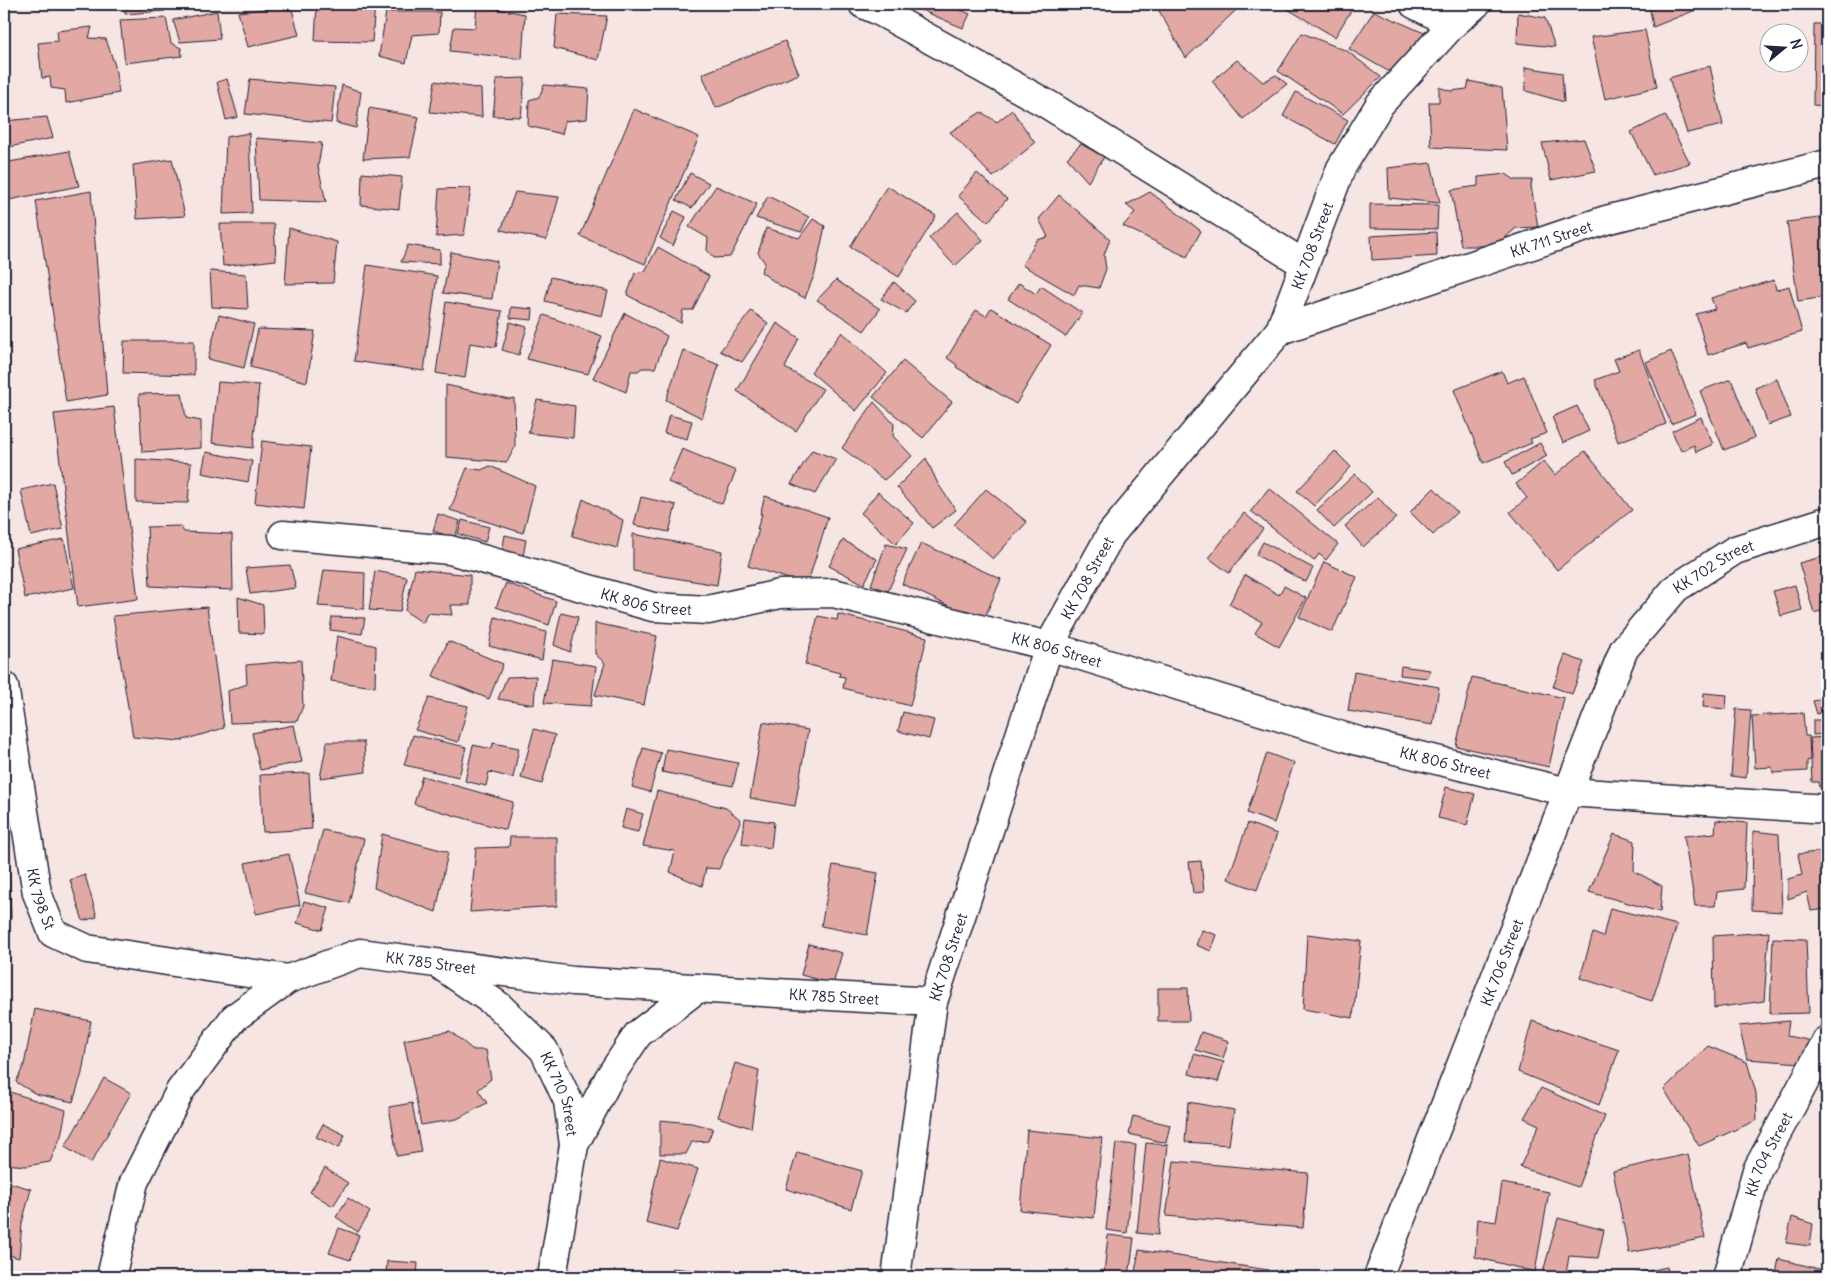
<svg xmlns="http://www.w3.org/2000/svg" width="1831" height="1281" viewBox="0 0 1831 1281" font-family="Delius,sans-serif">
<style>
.building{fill:#e2a8a3;stroke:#22223b}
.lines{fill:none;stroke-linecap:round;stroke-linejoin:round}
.street-casing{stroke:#22223b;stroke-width:31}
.street{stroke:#fff;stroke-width:28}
.labels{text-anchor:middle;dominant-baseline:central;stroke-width:5;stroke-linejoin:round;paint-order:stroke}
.street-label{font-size:15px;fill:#22223b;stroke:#fff}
</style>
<rect width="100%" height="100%" fill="#f6e5e3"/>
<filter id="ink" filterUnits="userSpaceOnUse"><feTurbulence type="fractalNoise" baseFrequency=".02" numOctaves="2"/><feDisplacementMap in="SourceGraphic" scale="10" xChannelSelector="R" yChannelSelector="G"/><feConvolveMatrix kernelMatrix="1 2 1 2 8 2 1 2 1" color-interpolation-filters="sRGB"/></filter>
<g filter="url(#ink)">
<g class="building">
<path d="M125 4H165V11L125 14Z"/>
<path d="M317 4H375L372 42 315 41Z"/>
<path d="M907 4H947L970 14 963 28Z"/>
<path d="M1166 4H1232L1236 10 1186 58 1158 9Z"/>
<path d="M1279 4H1355L1335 37Z"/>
<path d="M1649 4H1697L1698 9 1653 27Z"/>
<path d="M477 5 525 14 522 59 450 51 454 27 475 28Z"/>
<path d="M291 6 299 35 248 47 238 12Z"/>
<path d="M217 11 220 39 180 42 173 20Z"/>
<path d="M1374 11 1431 36 1406 67 1388 71 1349 49Z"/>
<path d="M386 12H440L439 33 412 35 406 63 379 56Z"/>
<path d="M1518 13 1545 18 1555 47 1517 43Z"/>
<path d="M557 14 607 16 598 60 554 48Z"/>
<path d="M166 18 171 43 181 48 182 56 125 63 120 20Z"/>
<path d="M1814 24H1827V106L1813 105Z"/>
<path d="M92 27 89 38 106 39 115 66 119 93 66 103 65 90 51 88 50 77 42 78 38 43 58 41 57 31Z"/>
<path d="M1645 30 1657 87 1605 99 1591 37Z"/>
<path d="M1302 33 1347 51 1381 77 1343 114 1278 71Z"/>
<path d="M785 41 799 74 716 108 702 74Z"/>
<path d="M1237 60 1263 82 1276 75 1287 84 1243 119 1212 81Z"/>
<path d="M1710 66 1723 125 1687 133 1669 78Z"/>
<path d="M1525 67 1562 73 1564 102 1526 91Z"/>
<path d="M525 78 521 117 493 116 497 79Z"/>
<path d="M227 79 238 117 226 120 217 82Z"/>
<path d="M250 79 335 87 331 123 245 114Z"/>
<path d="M435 81 481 89 482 117 430 112Z"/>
<path d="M1469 81 1502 88 1507 150 1431 147 1429 102H1439V87L1450 91 1467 89Z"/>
<path d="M342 85 361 92 356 128 336 123Z"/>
<path d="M544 85 589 89 587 119 565 121 562 134 528 126 529 100 539 97Z"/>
<path d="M1296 92 1348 120 1335 144 1283 116Z"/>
<path d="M369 108 419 117 410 157 363 159Z"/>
<path d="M634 109 699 137 645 264 580 236Z"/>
<path d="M1012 110 1035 143 993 177 950 132 981 112 997 122Z"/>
<path d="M1665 115 1690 163 1653 175 1631 132Z"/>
<path d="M47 117 53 138 4 148V121Z"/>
<path d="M249 133 252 213 223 214 226 137Z"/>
<path d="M256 138 322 143 318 166 326 202 259 200Z"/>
<path d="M1584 139 1596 171 1551 180 1542 143Z"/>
<path d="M1081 144 1104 157 1088 182 1067 158Z"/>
<path d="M69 151 79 186 4 201V163Z"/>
<path d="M172 159 185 216 137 219 133 165Z"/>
<path d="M1431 163 1440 203 1389 198 1388 168Z"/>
<path d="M362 173 402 177 399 209 361 205Z"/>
<path d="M690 173 709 183 692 208 676 200Z"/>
<path d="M977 173 1007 199 988 222 958 196Z"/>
<path d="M1506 174 1515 180H1532L1531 186 1538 227 1516 228 1496 246H1461L1451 190 1478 186V177Z"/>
<path d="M716 186 757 204 730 257 714 258 707 250 708 238 689 227Z"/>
<path d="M887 186 936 216 899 277 850 247Z"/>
<path d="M471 188 464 235 436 237 439 189Z"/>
<path d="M91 191 107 395 66 402 36 201Z"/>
<path d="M515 192 559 197 547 240 501 230Z"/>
<path d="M1150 192 1201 231 1187 257 1123 226 1135 212 1126 205Z"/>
<path d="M1059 195 1110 239 1104 255 1106 269 1099 288 1079 285 1074 295 1022 265 1037 240 1048 237 1039 219Z"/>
<path d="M768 196 809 217 801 232 756 218Z"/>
<path d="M1370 204 1438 205 1437 229 1370 228Z"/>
<path d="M674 211 686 217 673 246 660 238Z"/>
<path d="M958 212 983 240 955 266 929 238Z"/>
<path d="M1827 217V297L1798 301 1787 222Z"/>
<path d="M813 219 825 226 815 273 805 298 779 285 761 272 765 263 758 253 766 228 799 238Z"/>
<path d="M220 224H274L276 260 223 266Z"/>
<path d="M289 228 337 242 333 283 285 284Z"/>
<path d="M1436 232 1437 256 1372 260 1371 236Z"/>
<path d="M408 245 440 250V264L401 262Z"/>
<path d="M658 247 709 276 693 310H683L681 323 627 295 635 273 645 271Z"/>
<path d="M451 252 497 261 492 299 443 293Z"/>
<path d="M367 265 437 276 424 371 354 361Z"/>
<path d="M210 271 246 274 248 309 212 307Z"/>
<path d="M551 277 608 291 602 316 545 301Z"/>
<path d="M836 280 880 309 864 331 817 300Z"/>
<path d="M1774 280 1776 290 1789 286 1802 332 1748 348 1746 343 1708 355 1696 314 1715 309 1711 298Z"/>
<path d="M894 282 915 301 906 313 881 299Z"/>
<path d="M1019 283 1036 294 1041 286 1082 313 1066 337 1008 299Z"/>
<path d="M446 302 502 311 496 347 470 343 465 378 436 373Z"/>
<path d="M511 307 533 309 532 320 510 318Z"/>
<path d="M991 308 1051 345 1016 404 956 367 957 365 947 358 976 310 986 316Z"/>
<path d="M751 311 768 323 742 362 720 351Z"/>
<path d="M625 313 667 336 655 368H642L638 371H631L626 392 593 378Z"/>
<path d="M219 315 254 324 244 368 208 359Z"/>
<path d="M544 315 602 336 588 374 527 359Z"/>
<path d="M510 322 527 327 519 355 502 350Z"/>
<path d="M777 323 799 338 785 368 823 389 796 431 737 391Z"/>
<path d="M258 329 315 331 307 382 250 367Z"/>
<path d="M842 332 887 373 856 411 811 372Z"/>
<path d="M124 341H194V375L123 373Z"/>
<path d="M683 350 719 365 702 418 666 400Z"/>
<path d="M1639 350 1666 424 1618 442 1595 380 1619 371 1614 359Z"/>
<path d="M1671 351 1696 414 1671 424 1646 362Z"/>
<path d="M903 361 952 402 923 438 873 397Z"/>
<path d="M1502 371 1507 383 1524 376 1547 433 1530 439 1532 443 1483 463 1454 390Z"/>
<path d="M1731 379 1754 438 1724 450 1700 391Z"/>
<path d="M1777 379 1791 417 1768 425 1755 388Z"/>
<path d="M218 382 259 385 253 448 212 443Z"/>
<path d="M446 385 509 399 514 398 515 447 507 462 446 457Z"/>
<path d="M182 393 186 418 201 421V448L142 452 139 394Z"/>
<path d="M537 400 575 406 573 438 528 433Z"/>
<path d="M874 402 894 424 893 436 912 456 884 480 842 448Z"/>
<path d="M1577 406 1589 431 1563 443 1552 417Z"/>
<path d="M114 407 138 599 78 607 54 414Z"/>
<path d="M669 415 692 421 687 439 664 433Z"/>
<path d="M1701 417 1713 444 1696 452 1694 445 1681 451 1672 431Z"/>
<path d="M262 441 311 447 304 509 255 503Z"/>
<path d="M1540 443 1547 456 1512 475 1505 462Z"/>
<path d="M682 449 736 471 722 504 668 482Z"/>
<path d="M812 450 836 459 815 494 791 484Z"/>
<path d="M1335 451 1351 467 1314 506 1297 491Z"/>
<path d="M1585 451 1632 510 1557 570 1510 512 1527 498 1516 484 1544 461 1555 475Z"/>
<path d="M206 452 252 461 248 482 202 473Z"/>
<path d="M926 458 938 484 956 510 932 528 897 487Z"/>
<path d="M136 459 191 463 188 503 136 502Z"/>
<path d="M490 466 535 486 523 533 450 510 467 468 481 470Z"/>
<path d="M1355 474 1372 492 1334 528 1317 510Z"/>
<path d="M53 483 63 529 31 536 21 490Z"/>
<path d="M1269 488 1338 544 1326 560 1319 554 1314 561 1251 511Z"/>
<path d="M1434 488 1457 512 1433 535 1410 512Z"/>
<path d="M986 489 1027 522 993 559 954 525Z"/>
<path d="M878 492 914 523 896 544 861 513Z"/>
<path d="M765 496 828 517 806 589 792 580 748 566 759 529H757L762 514H760Z"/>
<path d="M641 497 676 505 669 532 634 525Z"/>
<path d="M1378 497 1396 518 1363 547 1345 526Z"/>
<path d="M583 499 623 520 617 548 572 536Z"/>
<path d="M1244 513 1263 529 1229 573 1209 558Z"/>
<path d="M438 514 460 521 455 538 433 531Z"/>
<path d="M462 520 489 527 485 542 458 534Z"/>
<path d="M180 526 184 532 232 534 233 590 150 586 147 527Z"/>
<path d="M633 534 722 551 717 585 633 571Z"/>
<path d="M505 535 526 540 523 556 502 552Z"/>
<path d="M64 539 74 588 25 598 15 549Z"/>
<path d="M843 540 877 559 864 584 829 566Z"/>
<path d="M1263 542 1313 568 1306 582 1256 555Z"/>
<path d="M921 543 1001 579 983 622 902 584Z"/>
<path d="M886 544 907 549 888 591 871 585Z"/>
<path d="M1825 556 1827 565V609L1814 613 1799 563Z"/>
<path d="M1324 562 1357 577 1332 632 1299 617Z"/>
<path d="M290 565 296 588 250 594 246 568Z"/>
<path d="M415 569 470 575V605H450L452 615 427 613 423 623 405 611Z"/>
<path d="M324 570 365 573 364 609 318 606Z"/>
<path d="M375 571 407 577 400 612 369 610Z"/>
<path d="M1245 575 1279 595 1284 586 1306 598 1279 647 1255 633 1262 622 1229 604Z"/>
<path d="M506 583 556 601 549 625 496 607Z"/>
<path d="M1795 585 1802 610 1781 616 1773 591Z"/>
<path d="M238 597 263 605 264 634 239 633Z"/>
<path d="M207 607 224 728 180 741 133 737 113 616Z"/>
<path d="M561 613 578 617 570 652 554 645Z"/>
<path d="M838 614 927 637 910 706 843 688 845 677 839 676 840 673 805 664 818 616 837 620Z"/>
<path d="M332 617 365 618 362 634 330 630Z"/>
<path d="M495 617 546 632 542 660 489 646Z"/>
<path d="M595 623 657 636 644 705 595 695 605 663 595 654Z"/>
<path d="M337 636 376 646 375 687 331 681Z"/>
<path d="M448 641 503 664 489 699 433 676Z"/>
<path d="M1565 655 1584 662 1572 694 1553 687Z"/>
<path d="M552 659 596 666 591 706 544 703Z"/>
<path d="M301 660 303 706 297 721 230 723 228 691 247 684 246 665Z"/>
<path d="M1401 666 1430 670 1428 678 1400 675Z"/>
<path d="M1354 672 1439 687 1433 725 1348 711Z"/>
<path d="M536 676 534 705 498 699 507 677Z"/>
<path d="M1472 677 1564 698 1549 767 1456 746Z"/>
<path d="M1704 693 1727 695 1726 709 1703 707Z"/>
<path d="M429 698 468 706 458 742 415 730Z"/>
<path d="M1827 698V711L1817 714 1813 701Z"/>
<path d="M1736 709 1751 710 1746 778 1731 776Z"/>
<path d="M903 712 934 720 929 739 898 731Z"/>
<path d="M1803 713 1805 736H1809L1810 760 1807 761V771L1773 773 1772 767 1755 768 1752 716Z"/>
<path d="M1813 720H1827V734L1813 735Z"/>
<path d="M763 722 808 730 795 806 750 798Z"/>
<path d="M294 725 302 762 260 770 252 733Z"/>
<path d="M534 729 555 735 542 784 521 778Z"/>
<path d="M413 735 466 747 459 777 404 765Z"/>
<path d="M1827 737V786L1819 787 1818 782H1812L1810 738Z"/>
<path d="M327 742H364L366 772 320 778Z"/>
<path d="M493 743 519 748 513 778 489 772 486 786 465 781 473 745 492 749Z"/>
<path d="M643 748 661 753 650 792 632 787Z"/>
<path d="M666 749 738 763 733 786 662 772Z"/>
<path d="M1267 753 1294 763 1274 823 1247 813Z"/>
<path d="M309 773 312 829 263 832 260 775Z"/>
<path d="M422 776 513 802 506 830 414 804Z"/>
<path d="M1446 787 1475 794 1467 825 1438 818Z"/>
<path d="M657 791 726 808 741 820 719 869 706 868 702 886 670 872 675 851 643 846Z"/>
<path d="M626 809 643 814 638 832 621 828Z"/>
<path d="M745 818 774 822 771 848 742 844Z"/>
<path d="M1716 820 1747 823 1744 889 1717 892 1715 906H1695L1684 836 1715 833Z"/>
<path d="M1248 823 1277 834 1257 890 1228 879Z"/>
<path d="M323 830 364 839 349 903 305 893Z"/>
<path d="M1753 831 1779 834 1782 912 1752 910Z"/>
<path d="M382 834 448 852 436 912 374 888Z"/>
<path d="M1614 834 1635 841 1634 871 1662 886 1660 912 1589 892Z"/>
<path d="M510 837H557V906L470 912 476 848 509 847Z"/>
<path d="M1827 851V909L1811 911 1807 892 1788 899V879L1802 875 1798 854Z"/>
<path d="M289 854 300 905 256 914 245 863Z"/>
<path d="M1201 861 1204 892 1193 893 1189 862Z"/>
<path d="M833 865 878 873 867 935 821 926Z"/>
<path d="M9 866 11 918 4 919V867Z"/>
<path d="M85 875 97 917 83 921 70 880Z"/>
<path d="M304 901 329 908 322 930 297 923Z"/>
<path d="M1610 908 1677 925 1652 1001 1580 978 1593 933 1603 937Z"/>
<path d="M1202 930 1217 935 1211 951 1196 945Z"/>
<path d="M1769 932 1764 1001 1714 1008 1713 936Z"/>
<path d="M1307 934 1361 941 1353 1018 1303 1009Z"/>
<path d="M1773 938 1806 939 1809 1013 1770 1014Z"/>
<path d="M809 944 842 953 833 984 801 975Z"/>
<path d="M1158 988H1188L1189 1021H1158Z"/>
<path d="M35 1009 91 1021 82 1073 73 1102 36 1094 16 1082 24 1065Z"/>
<path d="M1532 1021 1619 1050 1599 1105 1518 1072Z"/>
<path d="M1789 1021 1787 1036 1818 1042 1801 1063 1747 1059 1739 1026Z"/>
<path d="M450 1031 473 1050H486L491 1079 478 1090 487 1103 457 1119 421 1125 404 1040Z"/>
<path d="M1201 1032 1229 1041 1223 1058 1195 1050Z"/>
<path d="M1708 1046 1747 1062 1756 1093 1757 1120 1699 1146 1664 1089Z"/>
<path d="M1194 1054 1224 1062 1218 1082 1189 1074Z"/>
<path d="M735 1063 759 1070 751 1128 718 1117Z"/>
<path d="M104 1078 131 1093 91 1163 65 1147Z"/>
<path d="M1541 1088 1605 1116 1578 1187 1520 1167 1539 1125 1524 1118Z"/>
<path d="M4 1090 66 1110 61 1136 50 1162 26 1166 5 1164Z"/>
<path d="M1188 1102 1234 1110 1229 1145 1185 1142Z"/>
<path d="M412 1103 421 1152 397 1156 389 1107Z"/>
<path d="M1133 1116 1170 1125 1166 1143 1129 1134Z"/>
<path d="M660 1120 691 1123 713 1128 708 1141 692 1142 686 1154H660Z"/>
<path d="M323 1124 345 1135 339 1148 316 1137Z"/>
<path d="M1027 1130 1102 1138 1094 1218 1020 1210Z"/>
<path d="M1116 1143 1136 1145 1127 1233 1106 1230Z"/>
<path d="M1146 1143 1168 1145 1158 1235 1137 1233Z"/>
<path d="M797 1152 862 1171 851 1209 786 1189Z"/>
<path d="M1688 1154 1705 1238 1629 1253 1613 1171Z"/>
<path d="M660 1158 698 1169 677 1231 646 1223Z"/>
<path d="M1174 1161 1308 1173 1303 1228 1166 1216Z"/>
<path d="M325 1168 348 1183 333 1206 310 1192Z"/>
<path d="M4 1181 31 1189 22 1223 19 1258 4 1254Z"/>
<path d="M1502 1183 1549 1192 1535 1272 1475 1257 1478 1219 1496 1222Z"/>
<path d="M348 1198 370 1212 358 1232 336 1217Z"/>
<path d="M1792 1217 1813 1224 1810 1246 1786 1243Z"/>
<path d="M1558 1218 1604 1230 1598 1258 1569 1256 1566 1274 1543 1272Z"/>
<path d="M339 1228 359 1235 350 1260 329 1253Z"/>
<path d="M1108 1235 1134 1238 1129 1277 1104 1274Z"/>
<path d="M1139 1250 1268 1270V1277H1134Z"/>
<path d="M1779 1259 1827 1271V1277H1775Z"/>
<path d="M387 1261 418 1263 417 1277 386 1275Z"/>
<path d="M1667 1267 1669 1277H1621Z"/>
<path d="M672 1268 708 1272 707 1277H672Z"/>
</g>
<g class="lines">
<g class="street-casing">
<g id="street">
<path d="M863 4 879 11 1047 104 1304 264"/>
<path d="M1414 4 1453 24 1476 4"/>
<path id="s1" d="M1280 330 1606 220 1827 164"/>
<path id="s2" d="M283 535 450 550 653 607 708 610 780 594 833 593 1049 646 1358 741 1568 792 1827 809"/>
<path id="s3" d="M4 686 37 893 53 933 87 949 288 979"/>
<path id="s4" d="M440 965 499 1006 544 1050 568 1101 574 1145 552 1277"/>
<path d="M574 1145 609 1078 638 1034 698 988"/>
<path id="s5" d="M111 1277 134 1182 180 1091 234 1018 288 979 360 953 573 981 933 1002"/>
<path id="s6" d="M896 1277 933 1002 1049 646 1111 534 1280 330 1341 168 1380 104 1453 24"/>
<path id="s7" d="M1378 1277 1624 649 1676 588 1735 550 1827 521"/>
<path id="s8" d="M1727 1277 1757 1170 1827 1040"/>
</g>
</g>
<use href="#street" class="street"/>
</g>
</g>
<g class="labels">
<g class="street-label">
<text stroke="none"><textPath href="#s1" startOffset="286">KK 711 Street</textPath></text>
<text stroke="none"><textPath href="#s6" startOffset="1135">KK 708 Street</textPath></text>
<text stroke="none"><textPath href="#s7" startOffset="798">KK 702 Street</textPath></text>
<text stroke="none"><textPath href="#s6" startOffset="730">KK 708 Street</textPath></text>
<text stroke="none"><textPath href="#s2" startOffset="371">KK 806 Street</textPath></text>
<text stroke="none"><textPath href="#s2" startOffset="791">KK 806 Street</textPath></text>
<text stroke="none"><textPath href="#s2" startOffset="1196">KK 806 Street</textPath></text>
<text stroke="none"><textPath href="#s3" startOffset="216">KK 798 St</textPath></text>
<text stroke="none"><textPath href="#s6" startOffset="325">KK 708 Street</textPath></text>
<text stroke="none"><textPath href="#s5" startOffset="505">KK 785 Street</textPath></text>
<text stroke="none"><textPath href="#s7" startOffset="338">KK 706 Street</textPath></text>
<text stroke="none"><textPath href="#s5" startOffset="910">KK 785 Street</textPath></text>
<text stroke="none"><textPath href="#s4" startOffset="182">KK 710 Street</textPath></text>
<text stroke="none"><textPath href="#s8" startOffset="130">KK 704 Street</textPath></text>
</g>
</g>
<rect width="1831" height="1281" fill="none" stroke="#fff" stroke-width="20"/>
<rect x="10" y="10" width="1811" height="1261" fill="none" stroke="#22223b" stroke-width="2" filter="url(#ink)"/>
<g transform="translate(1784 48) rotate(72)"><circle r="24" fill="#ffffff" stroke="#a7a7b1"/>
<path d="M0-4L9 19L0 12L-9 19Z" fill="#22223b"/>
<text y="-8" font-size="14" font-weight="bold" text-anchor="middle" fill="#22223b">N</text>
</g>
</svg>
